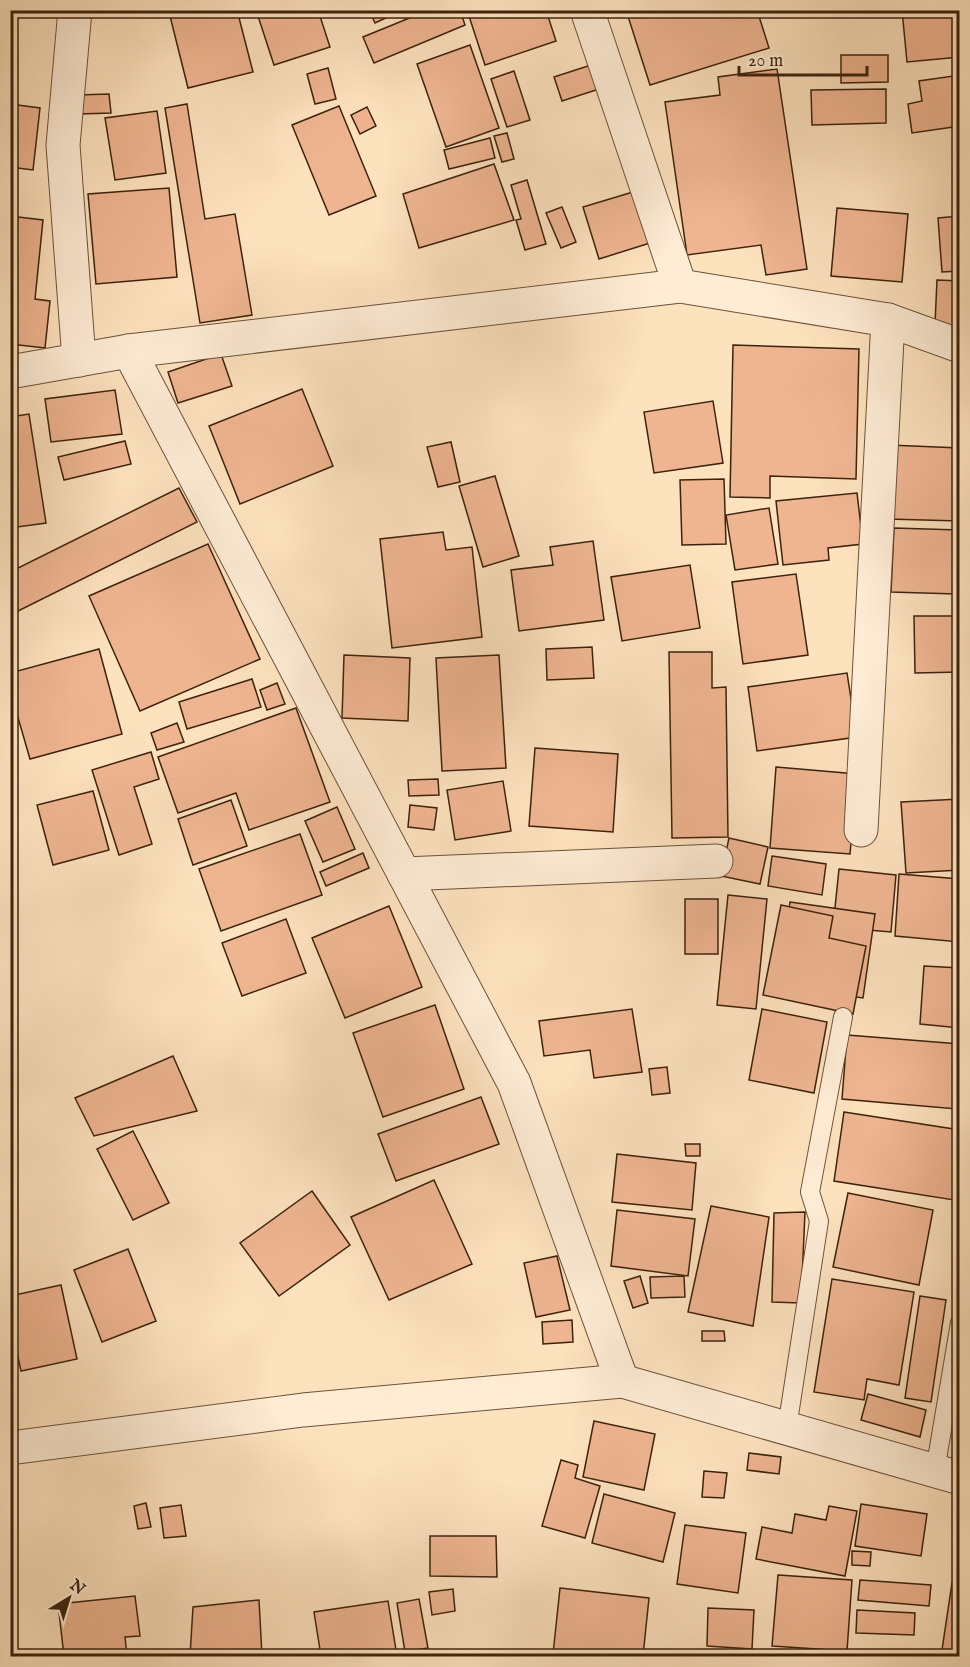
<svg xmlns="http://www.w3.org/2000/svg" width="970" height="1667" viewBox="0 0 970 1667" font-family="'IM FELL English',serif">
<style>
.building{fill:#efb591;stroke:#3d220c;stroke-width:1.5}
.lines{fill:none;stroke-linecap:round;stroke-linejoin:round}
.lane-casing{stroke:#6d5238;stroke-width:20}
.street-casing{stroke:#6d5238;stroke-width:35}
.lane{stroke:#feecd5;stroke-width:18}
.street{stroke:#feecd5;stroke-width:33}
</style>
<rect width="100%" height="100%" fill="#fde2be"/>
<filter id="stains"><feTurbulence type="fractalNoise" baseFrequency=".00333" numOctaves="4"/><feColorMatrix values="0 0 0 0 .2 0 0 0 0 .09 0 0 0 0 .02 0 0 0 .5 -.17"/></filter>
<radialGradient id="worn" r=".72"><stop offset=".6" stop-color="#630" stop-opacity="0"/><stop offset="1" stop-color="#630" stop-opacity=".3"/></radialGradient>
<g class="building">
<path d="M94 10H141V14L94 15Z"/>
<path d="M176 10H237L253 72 188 88 169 12Z"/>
<path d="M256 10H318L330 47 274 65Z"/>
<path d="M369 10H390L392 15 375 23Z"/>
<path d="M400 10H417L404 18Z"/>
<path d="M429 10H460L465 25 374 63 363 37Z"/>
<path d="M467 10H546L556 41 485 65Z"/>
<path d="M626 10H757L769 48 650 85Z"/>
<path d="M902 10H959L960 57 907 62Z"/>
<path d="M470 45 499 128 446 147 417 64Z"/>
<path d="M841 55H888V82L841 83Z"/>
<path d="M591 65 599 89 562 101 554 77Z"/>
<path d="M328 68 336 99 315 104 307 74Z"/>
<path d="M777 69 807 269 766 275 761 245 687 255 665 102 720 95 718 77Z"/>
<path d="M514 71 530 120 507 127 491 79Z"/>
<path d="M960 75V126L912 133 908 104 922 101 919 81Z"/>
<path d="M886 89V123L812 125 811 90Z"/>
<path d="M109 94 111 113 79 114 78 95Z"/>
<path d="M10 104 40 108 33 170 10 167Z"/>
<path d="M187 104 205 219 235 214 252 315 200 323 165 108Z"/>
<path d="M339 106 376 196 329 215 292 125Z"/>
<path d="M367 107 376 126 360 134 351 115Z"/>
<path d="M157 111 166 173 115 180 105 118Z"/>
<path d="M507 133 514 159 502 162 494 136Z"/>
<path d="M490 138 495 158 449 169 444 150Z"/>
<path d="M494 164 514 220 419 248 403 194Z"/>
<path d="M527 180 546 244 525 250 516 220 521 219 511 185Z"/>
<path d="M169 188 177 277 96 284 88 194Z"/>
<path d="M633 192 650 243 599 259 583 207Z"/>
<path d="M562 207 576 242 561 248 546 213Z"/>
<path d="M837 208 908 214 902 282 831 276Z"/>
<path d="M960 216V271L942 272 938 218Z"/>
<path d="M18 217 43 220 35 299 50 301 45 348 10 344V293Z"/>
<path d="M937 280 960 281V326L935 324Z"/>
<path d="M733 345 859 349 856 479 770 476V498L730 497Z"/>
<path d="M221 354 232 386 178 403 168 372Z"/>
<path d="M302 389 333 466 240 504 209 426Z"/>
<path d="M115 390 122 434 51 442 45 399Z"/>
<path d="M713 401 723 463 654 473 644 412Z"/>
<path d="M29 414 46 523 10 528V417Z"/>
<path d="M125 441 131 464 64 480 58 457Z"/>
<path d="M451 442 460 482 438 487 427 447Z"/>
<path d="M889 445 960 448V521L887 519Z"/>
<path d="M495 476 519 556 483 567 459 486Z"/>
<path d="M724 479 726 544 682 545 680 480Z"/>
<path d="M179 488 197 522 10 615V572Z"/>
<path d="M857 493 863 544 828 548 829 560 783 565 776 501Z"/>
<path d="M769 508 778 564 735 570 726 515Z"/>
<path d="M894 528 959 530 956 594 891 592Z"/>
<path d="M443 532 446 550 472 547 482 637 392 648 380 539Z"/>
<path d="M593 541 604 620 519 631 511 570 553 565 550 547Z"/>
<path d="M208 544 260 659 140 711 89 596Z"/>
<path d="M690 565 700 628 622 641 611 577Z"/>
<path d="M796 574 808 655 743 664 732 582Z"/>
<path d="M914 616H960V672L915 673Z"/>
<path d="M592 647 594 678 547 680 546 649Z"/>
<path d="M99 649 122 734 30 759 10 690V673Z"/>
<path d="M669 652H712V688L726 687 728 837 672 838Z"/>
<path d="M344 655 410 658 408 721 342 718Z"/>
<path d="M499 655 506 768 442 771 436 658Z"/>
<path d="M847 673 857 737 757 751 748 687Z"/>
<path d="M252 679 261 707 187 729 179 702Z"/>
<path d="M277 683 285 704 267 710 260 690Z"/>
<path d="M296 708 330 802 249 830 236 793 178 813 158 757Z"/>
<path d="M177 723 184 742 157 750 151 733Z"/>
<path d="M535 748 618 754 613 832 529 826Z"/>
<path d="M151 752 159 779 134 787 152 844 119 855 92 770Z"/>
<path d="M776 767 857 774 850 854 770 848Z"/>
<path d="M438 779 439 795 409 796 408 780Z"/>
<path d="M503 781 511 831 455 840 447 790Z"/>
<path d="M93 791 109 850 53 865 37 805Z"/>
<path d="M960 799V870L906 873 901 802Z"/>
<path d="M231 800 247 846 193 865 178 819Z"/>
<path d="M410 805 437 808 434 830 408 827Z"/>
<path d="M337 807 355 849 323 862 305 821Z"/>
<path d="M300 834 322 895 221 931 199 869Z"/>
<path d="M729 838 768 847 760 884 721 876Z"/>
<path d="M363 853 369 868 326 886 320 872Z"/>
<path d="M772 856 826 864 822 895 768 886Z"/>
<path d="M839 869 896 875 891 932 833 927Z"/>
<path d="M899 874 960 879V942L895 936Z"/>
<path d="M728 895 767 899 756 1009 717 1005Z"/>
<rect x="685" y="899" width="33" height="55"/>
<path d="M790 902 875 914 863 998 778 986Z"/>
<path d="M781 905 833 916 829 938 866 946 853 1014 763 995Z"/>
<path d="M389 906 422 987 345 1018 312 938Z"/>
<path d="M286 919 306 973 242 996 222 943Z"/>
<path d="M924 966 960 968V1028L920 1024Z"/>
<path d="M435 1005 464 1089 383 1117 353 1033Z"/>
<path d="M632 1009 642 1072 594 1078 590 1050 544 1056 539 1021Z"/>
<path d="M762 1009 827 1022 814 1093 749 1080Z"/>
<path d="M847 1035 960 1044 957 1109 842 1099Z"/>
<path d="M173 1056 197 1111 94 1136 75 1098Z"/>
<path d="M667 1067 670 1093 652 1095 649 1069Z"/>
<path d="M481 1097 499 1144 396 1181 378 1134Z"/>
<path d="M844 1112 960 1130V1162L954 1200 834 1181Z"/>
<path d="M133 1131 169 1203 133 1220 97 1149Z"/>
<path d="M685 1144H700V1156H686Z"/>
<path d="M617 1154 696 1163 692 1210 612 1202Z"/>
<path d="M434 1180 472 1264 389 1300 351 1217Z"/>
<path d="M312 1191 350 1245 279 1296 240 1243Z"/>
<path d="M848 1193 933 1210 919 1285 833 1267Z"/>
<path d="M711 1206 769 1217 753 1326 688 1312Z"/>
<path d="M617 1210 695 1219 688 1276 611 1266Z"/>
<path d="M805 1212 801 1303 772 1302 774 1213Z"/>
<path d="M128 1249 156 1321 102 1342 74 1270Z"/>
<path d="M557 1256 570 1310 536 1317 524 1263Z"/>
<path d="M640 1276 648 1303 633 1308 624 1281Z"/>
<path d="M684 1276 685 1297 651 1298 650 1277Z"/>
<path d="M832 1279 914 1292 899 1385 867 1379 864 1400 814 1392Z"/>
<path d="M61 1285 77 1359 21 1371 10 1320V1296Z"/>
<path d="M920 1296 946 1300 931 1402 905 1398Z"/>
<path d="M572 1320 573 1342 543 1344 542 1322Z"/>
<path d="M702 1331H724L725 1341H702Z"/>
<path d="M868 1394 926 1410 920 1437 861 1420Z"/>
<path d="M594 1421 655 1434 644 1490 583 1477Z"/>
<path d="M749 1453 781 1457 779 1474 747 1470Z"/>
<path d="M561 1460 578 1465 575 1478 600 1486 585 1538 542 1526Z"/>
<path d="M704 1471 727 1473 724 1498 702 1497Z"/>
<path d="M604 1494 675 1513 663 1562 592 1543Z"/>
<path d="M146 1503 151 1527 138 1529 134 1506Z"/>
<path d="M861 1504 927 1514 921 1556 855 1546Z"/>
<path d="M181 1505 186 1536 164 1538 160 1508Z"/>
<path d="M829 1506 857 1511 845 1576 756 1559 762 1527 792 1533 795 1514 826 1520Z"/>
<path d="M685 1525 746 1533 738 1593 677 1584Z"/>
<path d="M430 1536H496L497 1577 430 1576Z"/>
<path d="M852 1551 871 1552 870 1566 852 1565Z"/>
<path d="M778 1575 852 1580 847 1651 772 1646Z"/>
<path d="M860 1580 931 1585 929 1606 858 1600Z"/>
<path d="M952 1583 960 1584V1653L942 1650Z"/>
<path d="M560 1588 649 1598 643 1656H580L553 1654Z"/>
<path d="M453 1589 455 1611 432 1615 429 1592Z"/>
<path d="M135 1596 140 1636 125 1637 127 1656H64L58 1604Z"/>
<path d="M419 1599 428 1648 405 1652 397 1603Z"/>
<path d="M259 1600 262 1656H190L193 1607Z"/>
<path d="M388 1601 397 1656H321L314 1612Z"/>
<path d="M708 1608 754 1610 752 1649 707 1646Z"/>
<path d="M857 1610 915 1613 914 1635 856 1633Z"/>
</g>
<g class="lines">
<g class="lane-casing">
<g id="lane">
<path d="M787 1428 819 1221 810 1192 843 1017"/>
<path d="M935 1471 960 1323"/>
</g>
</g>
<g class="street-casing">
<g id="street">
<path d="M75 10 63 145 79 360"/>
<path d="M587 10 680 286"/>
<path d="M129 351 514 1083 622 1381"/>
<path d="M10 372 129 351 680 286 888 320 960 346"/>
<path d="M861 830 888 320"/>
<path d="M404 874 716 861"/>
<path d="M10 1448 303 1410 622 1381 960 1478"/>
</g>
</g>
<use href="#lane" class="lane"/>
<use href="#street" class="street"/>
</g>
<rect width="970" height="1667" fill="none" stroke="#fde2be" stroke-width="36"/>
<rect x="12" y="12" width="946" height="1643" fill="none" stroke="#3d220c" stroke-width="3"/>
<rect x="18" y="18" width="934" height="1631" fill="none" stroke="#3d220c" stroke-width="1.5"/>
<g transform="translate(69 1598) rotate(38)" stroke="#feecd5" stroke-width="4.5" paint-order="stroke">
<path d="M0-4.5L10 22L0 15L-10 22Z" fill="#3d220c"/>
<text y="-9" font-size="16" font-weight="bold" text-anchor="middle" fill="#3d220c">N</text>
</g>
<path d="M739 66v9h128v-9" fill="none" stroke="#3d220c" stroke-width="3"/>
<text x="748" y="66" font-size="18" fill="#3d220c" stroke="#feecd5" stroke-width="4.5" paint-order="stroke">20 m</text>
<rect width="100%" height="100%" filter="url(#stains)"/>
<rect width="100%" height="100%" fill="url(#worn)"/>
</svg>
